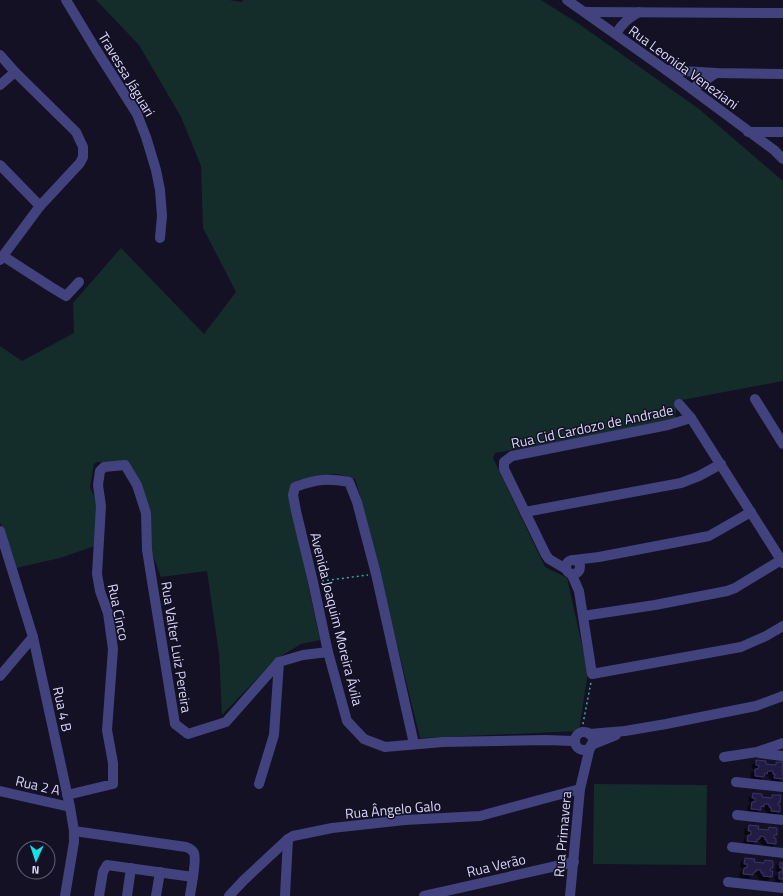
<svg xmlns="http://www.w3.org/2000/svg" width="783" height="896" viewBox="0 0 783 896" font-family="'Titillium Web',sans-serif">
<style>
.green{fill:#142d2b}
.building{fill:#241f43;stroke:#3b336c;filter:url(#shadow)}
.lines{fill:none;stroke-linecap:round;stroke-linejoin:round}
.path{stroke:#3bab9e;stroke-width:1.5;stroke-dasharray:2 3;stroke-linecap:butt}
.minor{stroke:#41427e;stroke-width:10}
.labels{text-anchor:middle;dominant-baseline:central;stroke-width:3;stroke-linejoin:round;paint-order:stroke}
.street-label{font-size:14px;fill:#d9d7fb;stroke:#131123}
</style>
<defs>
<filter id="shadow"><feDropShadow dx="-3.5" dy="3.5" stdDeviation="0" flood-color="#0009"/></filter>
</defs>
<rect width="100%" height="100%" fill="#131123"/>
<g class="green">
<path d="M96 0H229L242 2 243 0H541L579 24 699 109 783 181V381L677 401 675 421 495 453 493 458 545 567 567 578 588 672 579 731 420 738 362 502 355 479 337 474 314 476 292 484 289 496 320 640 301 644 276 659 222 715 219 654 207 571 161 577 151 550 150 510 128 463 97 462 94 464 90 487 99 507 95 546 60 558 16 568 5 531 0 523V346L22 361 74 333 73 303 121 248 204 334 236 292 203 228 201 166 181 117 139 45Z"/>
<path d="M594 784 707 785 706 865 593 864Z"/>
</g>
<g class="building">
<path d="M756 760 766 761V764L776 765V762H783L782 772H783V779L774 778 775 774H773V771H768L767 774 765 773 764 777 755 776V769H758L759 766 756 765Z"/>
<path d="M753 793 762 794V797L772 798V795H781L780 803 778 802V805H780V812L771 811V807H769V804H764V807L761 806V810L751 809 752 802H755V798H752Z"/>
<path d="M749 825 759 826 758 829 768 830 769 827 777 828V835H774V838H776V844L767 843V840H765V837L760 836V839H757V842L747 841 748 835H751V831H748Z"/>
<path d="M745 858 755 859 754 862 764 863 765 860 773 861V868H771L770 871H773L772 877 763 876V873H761V870H756V872H754L753 875 743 874 744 868H747V864H744Z"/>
<path d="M780 862 783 863V879H779V872H782L783 868H780Z"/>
</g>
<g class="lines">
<g class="path">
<path d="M322 581 368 575"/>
<path d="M582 729 591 682"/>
</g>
<g class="minor">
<path d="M66 0 95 48 137 114 146 137 156 170 160 190 162 216 160 238"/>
<path d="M567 0 666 70 774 150 783 159"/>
<path d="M585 12 783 13"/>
<path d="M616 34C622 23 629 18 639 12"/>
<path d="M0 55 15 72 76 132 83 147V157L80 163 40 206 0 260"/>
<path d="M666 70 716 73 783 74"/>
<path d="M0 85 15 72"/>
<path d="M692 89 716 73"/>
<path d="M748 132H783"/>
<path d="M0 165 40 206"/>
<path d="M3 256 51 287 66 296 79 282"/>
<path d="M755 399 783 444"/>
<path d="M679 404 691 418 783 563"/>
<path d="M525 512 681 483 699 476 721 464"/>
<path d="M0 531 33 637 70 807 74 831V842L65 896"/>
<circle cx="573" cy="567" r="7"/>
<path d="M574 560 599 557 709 536 751 512"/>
<path d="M566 569 549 559 546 555 504 469V462L512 456 668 425 691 418"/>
<path d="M572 575 579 591 592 674 741 647 766 636 783 626"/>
<path d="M583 616 655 605 727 591 735 588 781 560"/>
<path d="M0 676 33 637"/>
<circle cx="584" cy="741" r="9"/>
<path d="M589 734 625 731 666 724 756 706 783 696"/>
<path d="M414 744 376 574 357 502 349 482C327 478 317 479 295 487L293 495 296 511 313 582 328 652 347 721 364 739 385 747 443 742 546 740 573 741 575 739"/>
<path d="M591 745 616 735"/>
<path d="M759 753 783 756"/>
<path d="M724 757 757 752 783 743"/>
<path d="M736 782 783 787"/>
<path d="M259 784 274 735 279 662"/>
<path d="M0 791 70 807"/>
<path d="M67 795 113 784V763L107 730 113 649 108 613 100 591 97 574 101 506 98 485 100 471 104 467 125 465 137 485 146 513 147 550 175 724 188 734 226 722 279 662 303 655 328 652"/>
<path d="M737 815 783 820"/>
<path d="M74 831 186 847C189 848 192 849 194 853 197 861 191 887 190 896"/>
<path d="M732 847 783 853"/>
<path d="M728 882 783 888"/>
<path d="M99 896 103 872 107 865 193 877"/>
<path d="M127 896 131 868"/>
<path d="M156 896 160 872"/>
<path d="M229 896 244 880 288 839 293 836 332 828 405 820 480 816 580 789"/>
<path d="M285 896 288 839"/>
<path d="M424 896 574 862"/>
<path d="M570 896 580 789 590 747"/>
</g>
</g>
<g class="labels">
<g class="street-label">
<text transform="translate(684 67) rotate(36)">Rua Leonida Veneziani</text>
<text transform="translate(127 74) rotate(59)">Travessa Jáguari</text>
<text transform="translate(592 426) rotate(-12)">Rua Cid Cardozo de Andrade</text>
<text transform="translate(119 612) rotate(78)">Rua Cinco</text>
<text transform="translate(337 619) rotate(76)">Avenida Joaquim Moreira Ávila</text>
<text transform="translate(177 647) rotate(81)">Rua Valter Luiz Pereira</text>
<text transform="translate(63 709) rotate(78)">Rua 4 B</text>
<text transform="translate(38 785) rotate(13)">Rua 2 A</text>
<text transform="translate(393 809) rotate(-5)">Rua Ângelo Galo</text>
<text transform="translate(562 834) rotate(-85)">Rua Primavera</text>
<text transform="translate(496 865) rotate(-13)">Rua Verão</text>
</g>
</g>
<g transform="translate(36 860) rotate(183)"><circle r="19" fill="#131123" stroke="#626079"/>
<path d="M0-3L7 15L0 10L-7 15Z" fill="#17dee7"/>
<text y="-6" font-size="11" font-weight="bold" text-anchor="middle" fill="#d9d7fb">N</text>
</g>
</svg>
